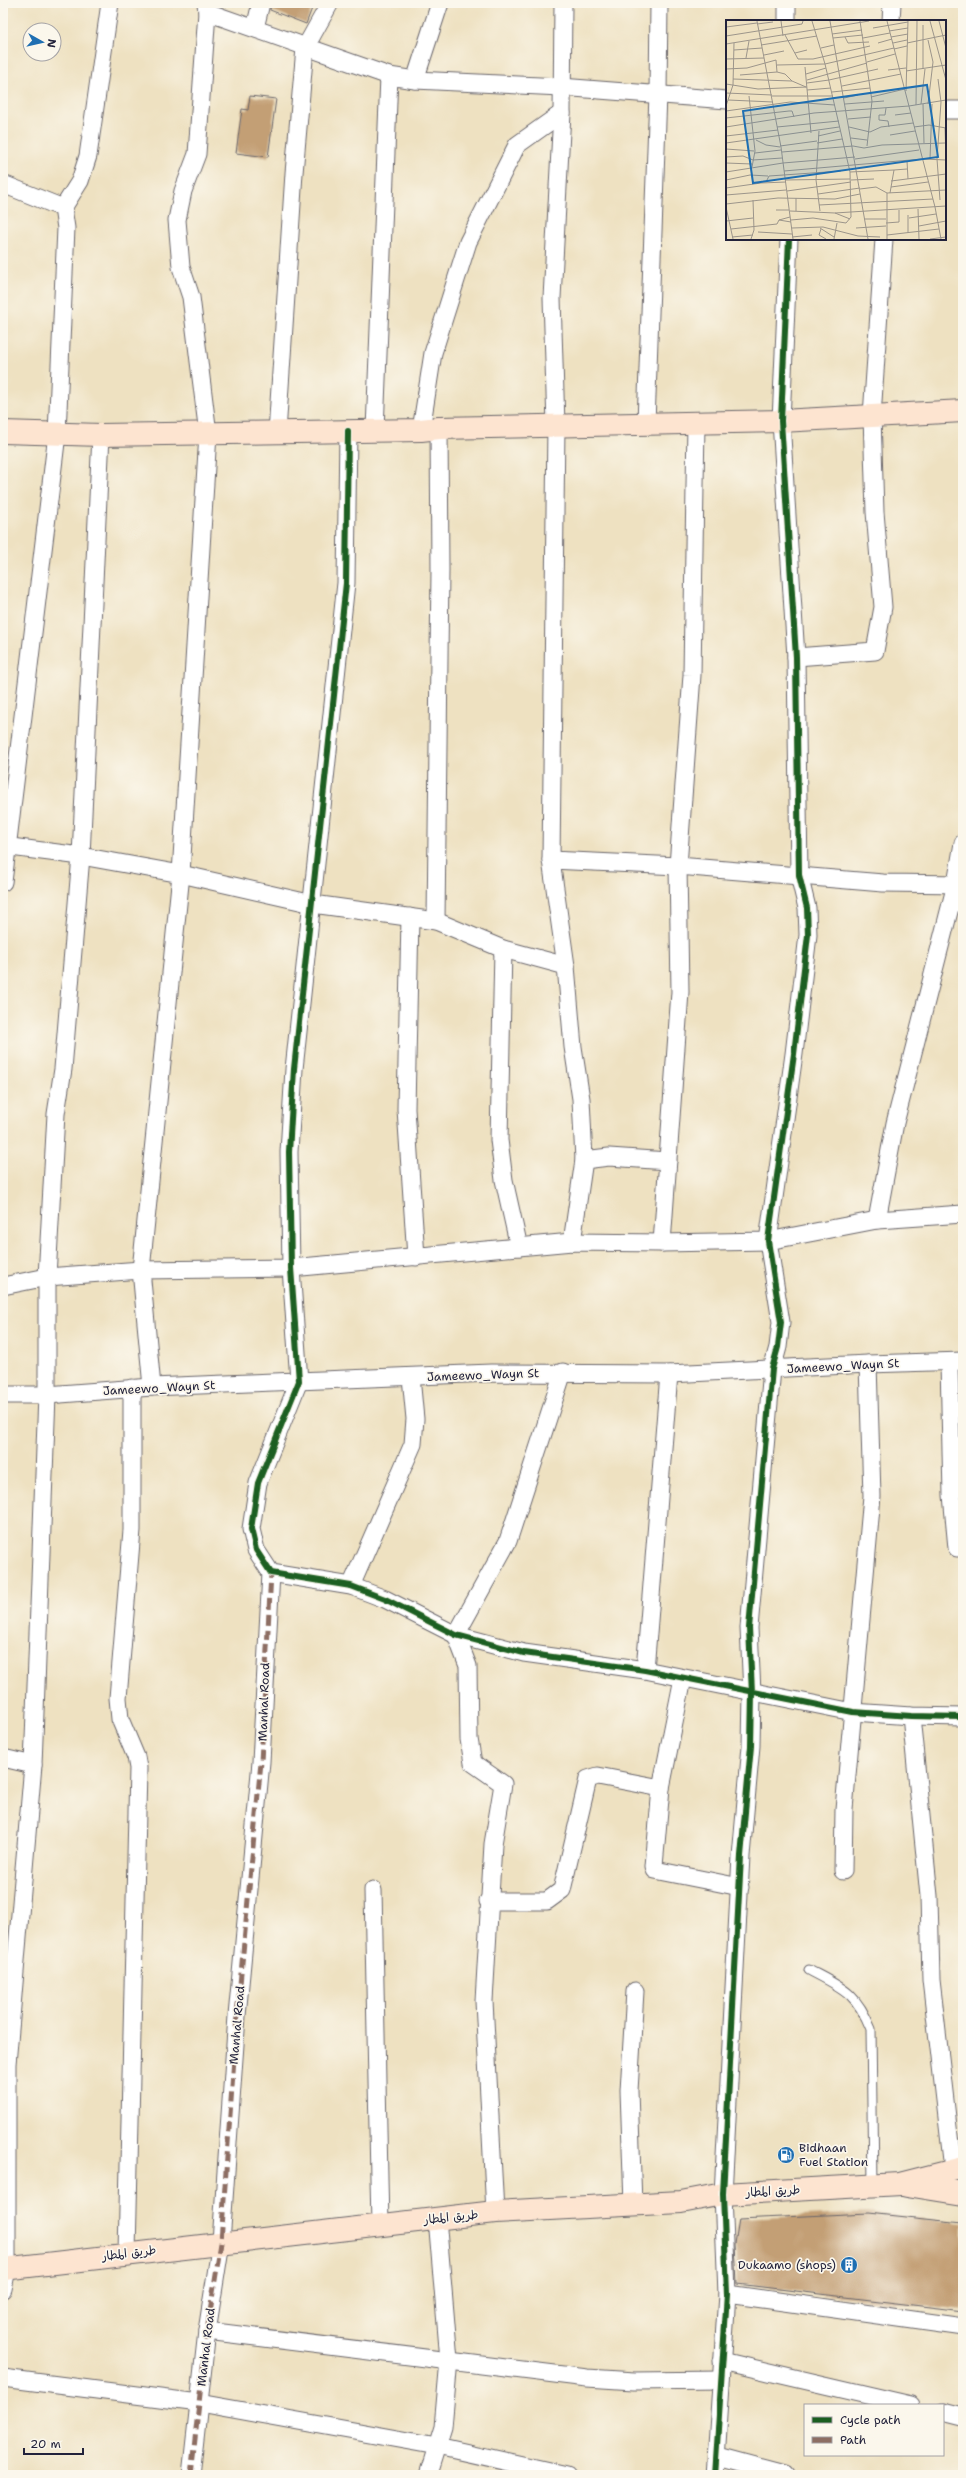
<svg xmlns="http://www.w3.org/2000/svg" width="966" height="2478" viewBox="0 0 966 2478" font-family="'Shantell Sans','Playpen Sans Arabic',sans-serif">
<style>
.building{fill:#c39f74}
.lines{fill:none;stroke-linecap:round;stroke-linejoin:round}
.lane-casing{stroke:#69656a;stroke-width:11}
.street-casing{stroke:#69656a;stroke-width:19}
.secondary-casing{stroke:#69656a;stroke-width:24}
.lane{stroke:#fff;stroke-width:9}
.street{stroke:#fff;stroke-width:17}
.secondary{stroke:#fde4d0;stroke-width:22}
.quiet{stroke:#8d6e63;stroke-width:5;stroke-dasharray:10 5;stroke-linecap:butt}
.cycleway-casing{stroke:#fbf7ec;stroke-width:8}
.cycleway{stroke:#1b5e20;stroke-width:6}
.labels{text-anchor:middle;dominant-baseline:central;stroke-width:3.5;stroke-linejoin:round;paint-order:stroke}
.street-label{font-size:12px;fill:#22223b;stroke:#fbf7ec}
.poi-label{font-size:12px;fill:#22223b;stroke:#fbf7ec;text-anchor:start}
.inset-road{fill:none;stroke:#9c958b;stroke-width:1}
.view{fill:#1f6fb2;fill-opacity:0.15;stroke:#1f6fb2;stroke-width:2}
.inset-edge{fill:none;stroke:#22223b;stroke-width:2}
</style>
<rect width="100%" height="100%" fill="#fbf7ec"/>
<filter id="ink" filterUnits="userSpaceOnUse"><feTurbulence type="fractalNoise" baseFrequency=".025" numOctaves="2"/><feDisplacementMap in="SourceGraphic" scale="8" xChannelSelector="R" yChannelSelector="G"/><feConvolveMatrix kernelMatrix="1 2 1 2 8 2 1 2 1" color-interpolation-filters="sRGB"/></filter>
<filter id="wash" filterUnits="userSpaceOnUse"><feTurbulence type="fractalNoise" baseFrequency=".012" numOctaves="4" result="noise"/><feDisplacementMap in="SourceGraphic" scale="16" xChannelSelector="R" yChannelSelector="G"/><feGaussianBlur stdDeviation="0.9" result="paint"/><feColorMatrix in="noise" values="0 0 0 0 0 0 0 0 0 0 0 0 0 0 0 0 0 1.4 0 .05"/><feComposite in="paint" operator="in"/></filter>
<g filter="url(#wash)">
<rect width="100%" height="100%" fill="#eee1c1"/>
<g id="blocks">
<g class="building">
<path d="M271 3H314L306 24 270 10Z"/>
<path d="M250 96 276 99 268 157 236 153 242 109 248 110Z"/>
<path d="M869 2213 963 2223V2311L737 2284 735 2244 739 2219Z"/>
</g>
</g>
</g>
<g filter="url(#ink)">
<use href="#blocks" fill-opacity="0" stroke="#69656a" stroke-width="1"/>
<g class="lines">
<g class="lane-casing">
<path id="lane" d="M809 1970C843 1988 856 1992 871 2029L873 2185"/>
</g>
<g class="street-casing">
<g id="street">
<path d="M563 3 562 113 552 298 556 425 551 860 566 966 573 1047 581 1099 584 1160 572 1242"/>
<path d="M787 3V21"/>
<path d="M207 12 389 76 415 80 561 87 727 100"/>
<path d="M891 21 892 3"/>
<path d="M255 28 261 3"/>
<path d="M415 80 440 3"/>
<path d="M945 110H963"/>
<path d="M3 184 63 208 66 228 57 434 3 882"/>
<path d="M63 208 80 181 88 156 110 3"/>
<path d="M646 423 658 94 659 3"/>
<path d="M375 430 389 76"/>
<path d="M421 430 433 353 468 242 517 145 562 113"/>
<path d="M348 431 346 583 294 1069 289 1152 291 1268 299 1381 258 1483 251 1529 256 1550 271 1573 351 1586 385 1599 456 1635 524 1653 645 1670 853 1712 911 1716 963 1717"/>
<path d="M277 433 294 173 305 48 330 3"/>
<path d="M796 657 875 651 883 607 875 512 872 416 884 239"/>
<path d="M3 846 81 856 181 874 313 904 436 921 503 949 566 966"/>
<path d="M551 860 678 866 883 883 963 884"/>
<path d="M410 917 406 1109 416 1257"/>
<path d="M436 921 440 570 439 428"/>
<path d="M503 949 499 1140 504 1180 519 1247"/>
<path d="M584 1160 609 1157 668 1161"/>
<path d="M877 1220 895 1123 956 884 963 843"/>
<path d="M662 1243 680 992 678 866 692 675 696 423"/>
<path d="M3 1286 47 1277 141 1270 291 1268 572 1242 662 1243 768 1241 877 1220 963 1214"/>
<path d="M949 1362 952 1495 957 1548"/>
<path d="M152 1387 141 1270 181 874 208 434 191 297 181 267 177 220 183 191 197 154 207 12 206 3"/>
<path d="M3 1395H47L152 1387 491 1373 669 1374 868 1364 963 1361"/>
<path d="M351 1586 413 1444 415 1419 411 1377"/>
<path d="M645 1670 669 1374"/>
<path d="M911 1716 929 1896 931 1980 953 2169"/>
<path d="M3 1758 33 1765"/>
<path d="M661 1788 683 1678"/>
<path d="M843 1871 844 1809 872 1496 868 1364"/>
<path d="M373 1890 380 2225"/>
<path d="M488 1901H547L562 1890 588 1779 598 1776 661 1788 654 1866 655 1870 740 1887"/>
<path d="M633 2204 629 2091 635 1991"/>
<path d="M495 2212 484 2001 493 1844 503 1784 473 1763 469 1739 468 1666 456 1635 508 1541 563 1372"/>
<path d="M127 2253 138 1768 136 1757 120 1719 118 1698 132 1530V1388"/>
<path d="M3 2289 7 2269V2064L33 1765 47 1395V1277L56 1114 63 1069 81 856 101 435"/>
<path d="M727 2294 963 2327"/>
<path d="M207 2331 587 2378 634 2381 721 2380"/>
<path d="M722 2361 911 2405"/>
<path d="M3 2378 199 2403 437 2446 567 2475"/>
<path d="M943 2412 963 2417"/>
<path d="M718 2457 786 2475"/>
<path d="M191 2475 207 2331 221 2242 237 2016 261 1762 271 1573"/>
<path d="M428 2475 443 2427 449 2360 437 2218"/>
<path d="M715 2475 727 2294 723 2194 741 1856 751 1746 752 1693 749 1628 772 1369 778 1347 781 1322 768 1241 794 1054 808 935 807 908 799 875 796 657 781 421 789 239"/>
</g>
</g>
<g class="secondary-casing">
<g id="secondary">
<path d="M3 432 101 435 421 430 439 428 781 421 963 411"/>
<path d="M907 2185 963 2194"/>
<path d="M3 2269 495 2212 681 2202 723 2194 900 2184 963 2168"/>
</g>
</g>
<use href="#lane" class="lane"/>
<use href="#street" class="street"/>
<use href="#secondary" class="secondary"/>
<path class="quiet" d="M191 2475 207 2331 221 2242 237 2016 261 1762 271 1573"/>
<g class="cycleway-casing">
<g id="cycleway">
<path d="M348 431 346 583 294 1069 289 1152 291 1268 299 1381 258 1483 251 1529 256 1550 271 1573 351 1586 385 1599 456 1635 524 1653 645 1670 853 1712 911 1716 963 1717"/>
<path d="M715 2475 727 2294 723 2194 741 1856 751 1746 752 1693 749 1628 772 1369 778 1347 781 1322 768 1241 794 1054 808 935 807 908 799 875 796 657 781 421 789 239"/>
</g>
</g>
<use href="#cycleway" class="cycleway"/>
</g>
</g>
<defs>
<g id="fuel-disc" transform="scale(0.9)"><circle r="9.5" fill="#1f6fb2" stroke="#fbf7ec"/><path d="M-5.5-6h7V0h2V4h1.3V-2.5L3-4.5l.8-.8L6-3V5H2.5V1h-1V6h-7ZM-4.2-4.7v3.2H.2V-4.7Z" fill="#fff"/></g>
<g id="building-disc" transform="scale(0.9)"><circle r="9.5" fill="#1f6fb2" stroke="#fbf7ec"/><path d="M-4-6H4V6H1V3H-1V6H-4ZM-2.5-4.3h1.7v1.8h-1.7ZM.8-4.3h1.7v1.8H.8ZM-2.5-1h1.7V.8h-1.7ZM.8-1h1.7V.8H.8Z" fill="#fff"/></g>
</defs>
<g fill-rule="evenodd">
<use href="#fuel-disc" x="786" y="2155"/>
<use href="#building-disc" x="849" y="2265"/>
</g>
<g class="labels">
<g class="street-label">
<text transform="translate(843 1366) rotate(-3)">Jameewo_Wayn St</text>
<text transform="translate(483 1375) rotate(-2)">Jameewo_Wayn St</text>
<text transform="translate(159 1388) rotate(-3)">Jameewo_Wayn St</text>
<text transform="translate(264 1702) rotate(-88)">Manhal Road</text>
<text transform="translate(237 2025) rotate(-85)">Manhal Road</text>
<text transform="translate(773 2191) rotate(-3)">طريق المطار</text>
<text transform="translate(451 2217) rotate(-6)">طريق المطار</text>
<text transform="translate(129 2253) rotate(-7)">طريق المطار</text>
<text transform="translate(206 2347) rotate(-83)">Manhal Road</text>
</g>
<g class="poi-label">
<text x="799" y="2148">Bidhaan<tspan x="799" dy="14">Fuel Station</tspan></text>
<text x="836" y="2265" text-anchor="end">Dukaamo (shops)</text>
</g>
</g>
<g transform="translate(726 20)">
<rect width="220" height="220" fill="#eee1c1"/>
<path class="inset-road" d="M31 1 55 127 67 219M55 1 57 16M104 1 142 219M134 1 146 81 141 126M161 1 209 187 215 219M204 1 220 60M213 1 220 28M31 4 47 2M0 7 31 3M147 8 182 2M163 11 182 8M106 14 136 10M59 15 72 39H87L144 26M0 16 76 4 77 1M119 17 122 23 143 22M165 17 182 14M107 18 137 15M137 18 164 13M202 20 207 42 202 84M152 23 166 19M167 23 181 20M181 23 220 15M0 24 143 1M35 25 91 16M95 28 108 25M168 29 181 26M8 30 36 28M69 33 81 30M38 35 58 31M20 38 23 21M0 39 38 38M141 42 169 34M51 45 99 44 168 28M79 47 85 113M0 49 21 48 50 40 51 52M197 49V5M162 50 180 48M180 51 220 45M80 54 100 48M14 55 51 52 59 54 66 61M7 59 66 61 80 67M212 59 215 82 211 139 214 180M81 60 141 43M103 60 152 49M81 63 103 60M0 64 32 69 81 67M116 66 175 54M81 70 105 68M180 71 182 1M106 72 144 68M0 73 46 75M23 76 29 131 26 147M46 76H107M145 77 179 69M118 78 132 75M2 80 47 82M119 84 158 81M195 84 199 49M197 84 198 123M190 85 191 1M0 86 7 65 8 23M160 88 159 95H153V100L162 101 163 107M0 91 64 82 109 85M169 95 185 93M0 98 63 91H66L68 97M122 99 145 97M0 107 88 93 183 86 220 80M51 107 113 101M123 107 144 112 155 107 187 103M188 107 203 105 220 108M219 108 220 139M93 111 90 160 94 191M164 115 189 111M0 116 52 110M92 116 114 111M125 118 141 120M30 120 40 125 54 127M0 123 113 107M91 123 116 119M54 126 91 121M0 129 28 131M56 132 127 126 138 128 156 125 219 123M29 133 55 130M0 137 17 136 27 140 56 138M129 139 193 130M204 139 206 84M181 141 182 159M0 143 26 144M58 151 196 139 220 140M0 152 57 143 129 137M124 152 168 150M0 160 24 155 42 156M59 160 124 159M125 160 148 159M165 161 220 154M40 162 43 156 115 151M165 167 202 162M0 168 35 163 60 162M134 169 150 167 161 173 220 170M61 171 125 162M164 173 168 150 181 149M92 174 134 168M0 175 60 170M70 178V191M0 184 52 178 109 179 134 174M93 185 207 179M0 187 7 219M192 189 193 219M50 190H63M64 191 109 193 220 186M109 193 124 199M182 195V213M183 198 210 194M138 199H160M53 200 65 202M65 200 87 198 120 203 125 197 124 152 99 44 86 1M0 201 27 198M160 203 173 202V190M193 206 220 201M66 208 97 207 132 216 154 217M94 208 108 217M130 208 160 206M5 209 51 204 53 200 64 197M95 209 93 215 100 219M32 212 66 214M161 215 213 209M6 217 27 215M66 217 86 215M25 219 28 210 27 180M108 219 111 203M161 219V173M204 219 220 217"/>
<path class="view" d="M201 65 212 137 27 163 17 91Z"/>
<rect width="220" height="220" class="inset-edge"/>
</g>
<rect width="966" height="2478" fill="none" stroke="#fbf7ec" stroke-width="16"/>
<rect x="804" y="2404" width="140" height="52" fill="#fbf7ec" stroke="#a4a2a5"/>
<rect x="812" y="2417" width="20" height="6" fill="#1b5e20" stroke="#a4a2a5"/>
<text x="840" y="2424" font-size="12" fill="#22223b">Cycle path</text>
<rect x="812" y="2437" width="20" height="6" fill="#8d6e63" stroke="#a4a2a5"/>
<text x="840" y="2444" font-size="12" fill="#22223b">Path</text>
<g transform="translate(42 42) rotate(98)"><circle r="19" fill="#fbf7ec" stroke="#a4a2a5"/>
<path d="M0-3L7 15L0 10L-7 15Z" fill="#1f6fb2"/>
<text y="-6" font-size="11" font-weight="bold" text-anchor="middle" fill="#22223b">N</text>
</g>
<path d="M24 2448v6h59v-6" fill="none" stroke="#22223b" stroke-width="2"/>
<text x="30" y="2448" font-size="12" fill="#22223b" stroke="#fbf7ec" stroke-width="3" paint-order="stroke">20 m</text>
</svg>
